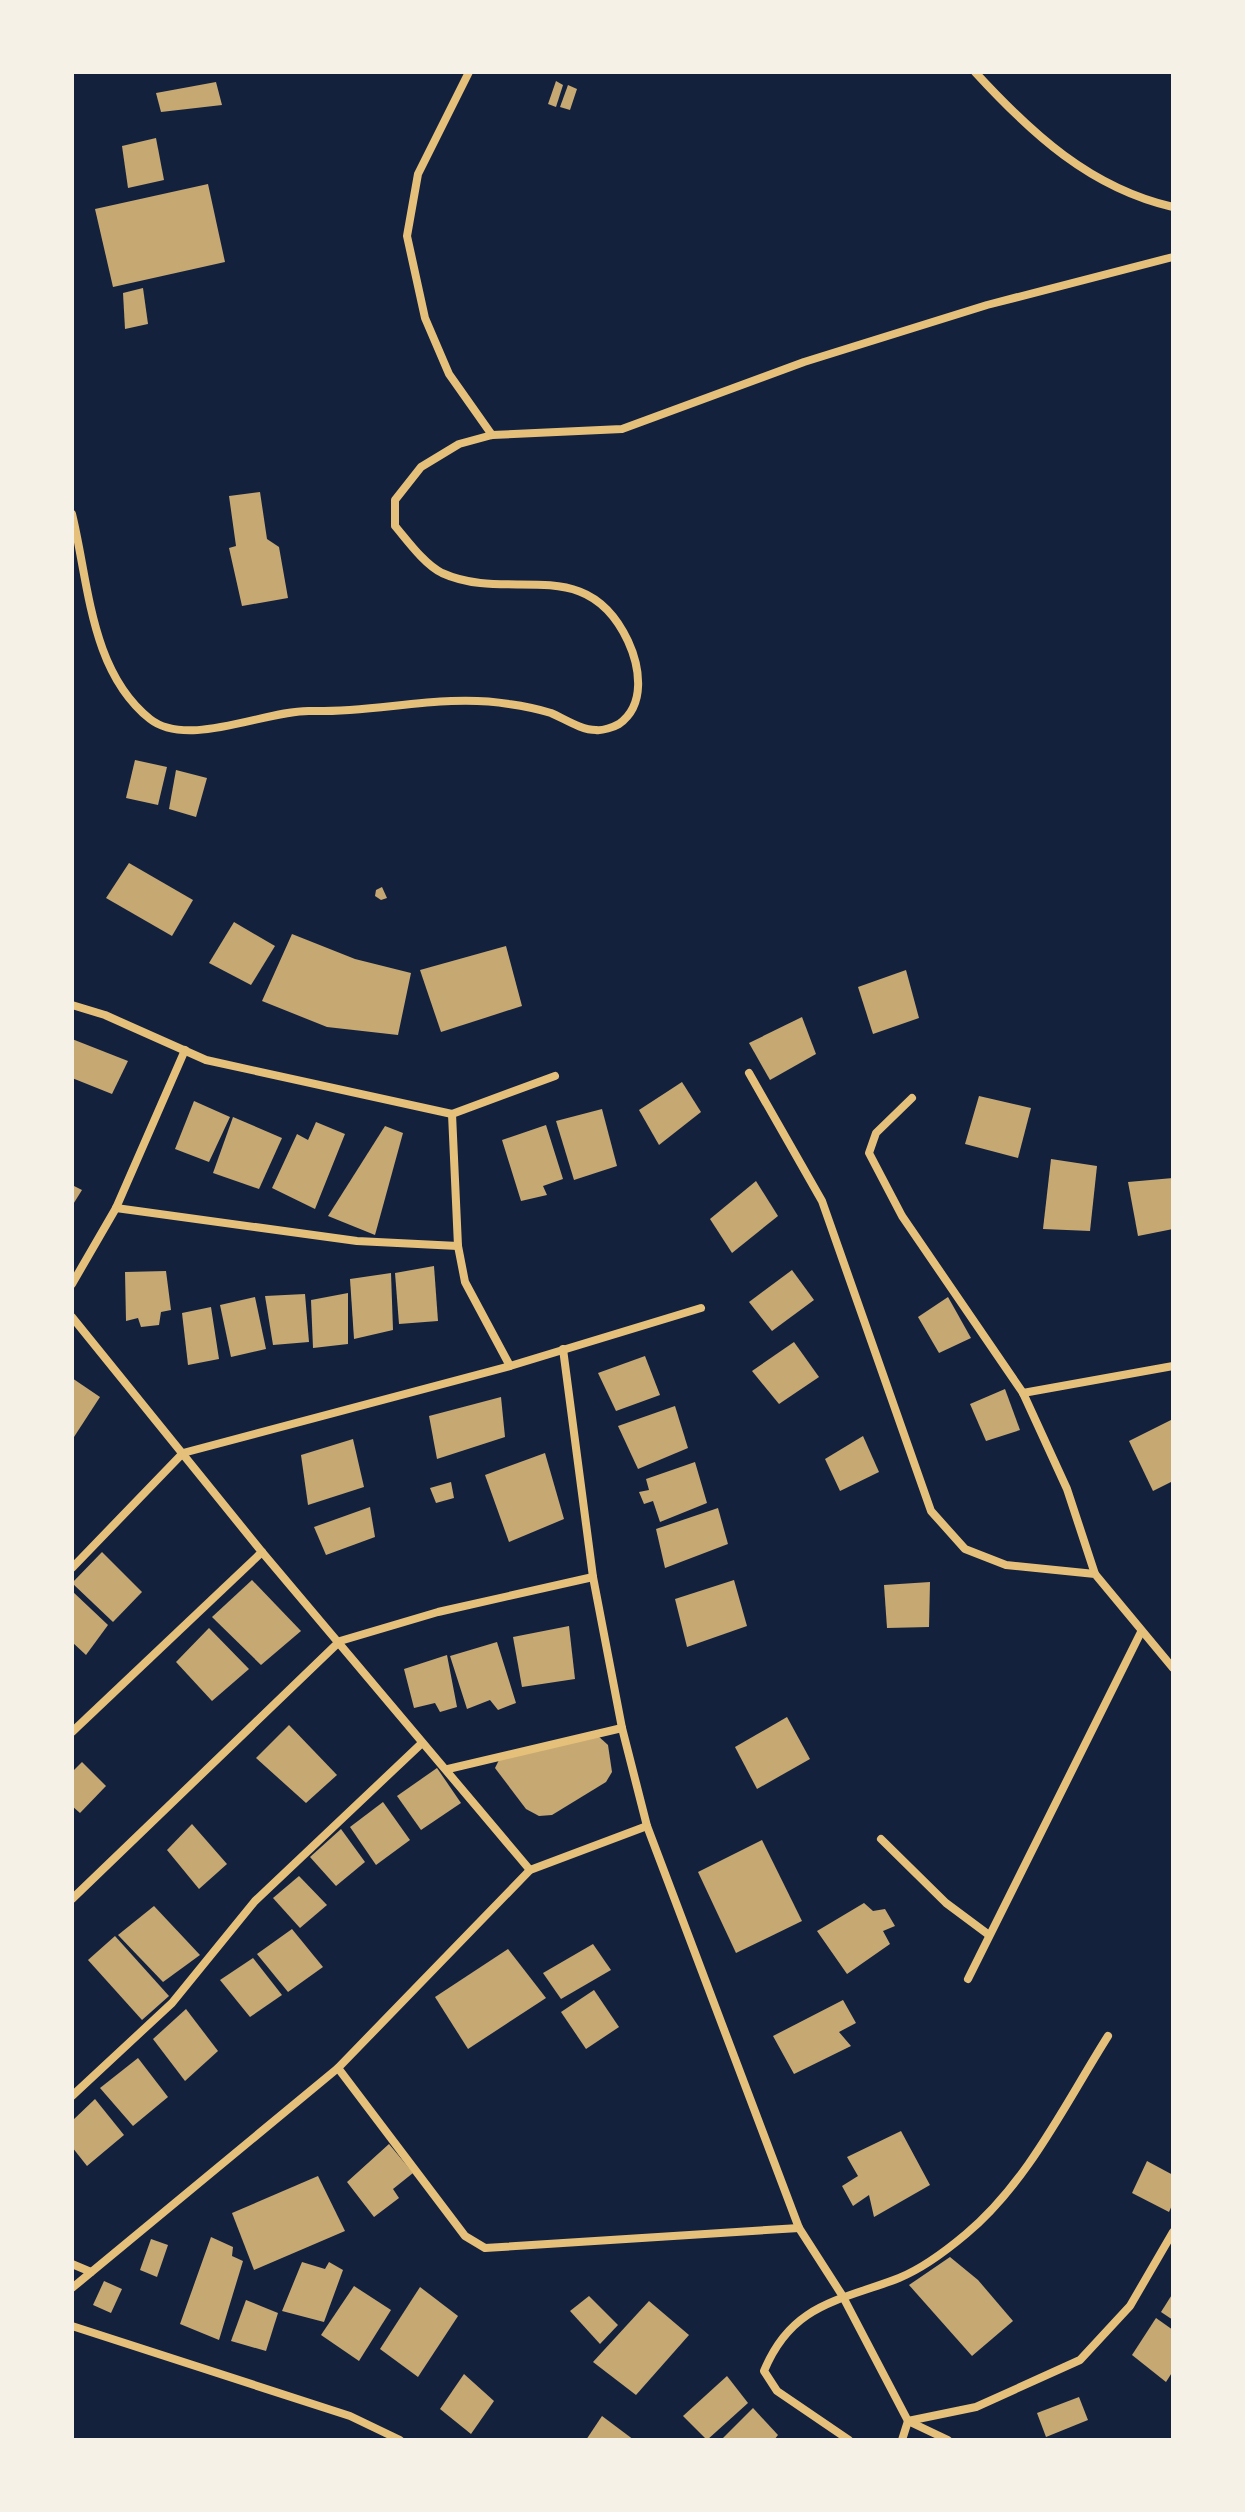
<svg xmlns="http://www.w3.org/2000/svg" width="1245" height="2512" viewBox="0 0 1245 2512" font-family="Barlow,sans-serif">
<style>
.building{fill:#c6a872}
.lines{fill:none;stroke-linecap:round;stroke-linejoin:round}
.minor{stroke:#e5c07b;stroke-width:8}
</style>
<rect width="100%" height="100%" fill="#14213d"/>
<g class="building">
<path d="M556 81 563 85 556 107 548 104Z"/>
<path d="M216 82 222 105 161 112 156 93Z"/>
<path d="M568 85 577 89 570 110 560 107Z"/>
<path d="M156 138 164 180 128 188 122 146Z"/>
<path d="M208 184 225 262 113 287 95 209Z"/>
<path d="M143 288 148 324 125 329 123 293Z"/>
<path d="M260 492 267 539 279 547 288 598 242 606 229 548 236 546 229 496Z"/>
<path d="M135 760 167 767 158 805 126 798Z"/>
<path d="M176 770 207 778 196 817 169 809Z"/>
<path d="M129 863 193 900 172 936 106 898Z"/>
<path d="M382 887 387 898 381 900 375 896 376 890Z"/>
<path d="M234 922 275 946 251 985 209 963Z"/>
<path d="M292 934 355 959 411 973 398 1035 327 1027 262 1001Z"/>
<path d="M506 946 522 1006 441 1032 420 970Z"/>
<path d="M906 970 919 1018 873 1034 858 987Z"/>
<path d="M802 1017 816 1054 770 1080 749 1043Z"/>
<path d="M72 1039 128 1061 112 1094 72 1078Z"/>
<path d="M682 1082 701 1112 659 1145 639 1110Z"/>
<path d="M979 1096 1031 1108 1018 1158 965 1144Z"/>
<path d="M194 1101 230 1117 209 1162 175 1149Z"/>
<path d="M602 1109 617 1166 574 1180 556 1121Z"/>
<path d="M233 1117 282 1138 259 1189 213 1173Z"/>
<path d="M316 1122 345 1134 315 1209 272 1188 297 1134 308 1140Z"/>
<path d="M546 1125 563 1179 543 1186 547 1195 521 1201 502 1140Z"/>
<path d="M385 1126 403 1133 375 1235 328 1216Z"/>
<path d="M1051 1159 1097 1166 1090 1231 1043 1229Z"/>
<path d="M1173 1178V1229L1138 1236 1128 1182Z"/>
<path d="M756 1181 778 1216 732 1253 710 1219Z"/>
<path d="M72 1185 82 1190 72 1206Z"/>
<path d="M434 1266 438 1321 399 1324 395 1273Z"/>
<path d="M792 1270 814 1300 772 1331 749 1302Z"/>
<path d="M166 1271 171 1310 161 1312 159 1325 141 1327 138 1318 126 1321 125 1272Z"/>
<path d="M391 1273 393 1330 354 1339 350 1279Z"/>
<path d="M348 1293V1344L313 1348 311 1300Z"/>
<path d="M305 1294 309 1342 273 1345 265 1296Z"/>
<path d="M255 1297 266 1349 231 1357 220 1305Z"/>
<path d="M948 1297 971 1338 939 1353 918 1317Z"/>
<path d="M211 1307 219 1359 188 1365 182 1313Z"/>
<path d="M794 1342 819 1377 779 1404 752 1371Z"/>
<path d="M645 1356 660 1395 616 1411 598 1373Z"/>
<path d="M72 1378 100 1397 72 1440Z"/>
<path d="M1005 1389 1020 1430 986 1441 970 1404Z"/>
<path d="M501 1397 505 1437 437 1459 429 1416Z"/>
<path d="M675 1406 688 1448 638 1469 618 1426Z"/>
<path d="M1173 1419V1481L1153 1491 1129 1441Z"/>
<path d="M863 1436 879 1472 840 1491 825 1459Z"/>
<path d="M353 1439 364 1487 308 1505 301 1455Z"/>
<path d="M545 1453 564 1519 509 1542 485 1475Z"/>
<path d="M695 1462 707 1503 660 1522 653 1501 644 1504 639 1492 649 1490 646 1479Z"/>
<path d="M451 1482 454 1498 436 1503 430 1488Z"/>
<path d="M370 1507 375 1537 326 1555 314 1527Z"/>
<path d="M718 1508 728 1544 665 1568 656 1529Z"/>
<path d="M102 1552 142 1592 113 1622 72 1583Z"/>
<path d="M252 1580 301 1631 261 1665 212 1617Z"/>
<path d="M734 1580 747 1626 687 1647 675 1599Z"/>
<path d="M930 1582 929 1627 887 1628 884 1585Z"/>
<path d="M72 1591 108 1625 86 1655 72 1642Z"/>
<path d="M569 1626 575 1679 522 1687 513 1637Z"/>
<path d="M209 1628 249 1669 212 1701 176 1662Z"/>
<path d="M497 1642 516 1703 498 1710 490 1700 467 1709 450 1656Z"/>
<path d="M447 1655 457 1707 440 1712 435 1703 414 1708 404 1669Z"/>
<path d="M787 1717 810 1759 757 1789 735 1747Z"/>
<path d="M289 1725 337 1775 306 1803 256 1758Z"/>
<path d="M597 1735 608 1745 612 1772 606 1782 552 1815 539 1816 526 1809 495 1768 499 1760Z"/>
<path d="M82 1762 106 1786 80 1813 72 1806V1772Z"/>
<path d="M437 1768 461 1803 421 1830 397 1796Z"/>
<path d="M383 1802 410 1840 376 1865 350 1827Z"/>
<path d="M192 1824 227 1864 199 1889 167 1850Z"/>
<path d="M341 1829 365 1862 336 1886 310 1857Z"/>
<path d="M762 1840 802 1921 736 1953 698 1872Z"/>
<path d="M299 1876 327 1905 300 1928 273 1898Z"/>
<path d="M864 1903 873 1911 885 1909 895 1926 883 1931 890 1944 847 1974 817 1931Z"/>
<path d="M154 1906 200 1955 163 1982 118 1935Z"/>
<path d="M292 1929 323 1967 288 1992 257 1954Z"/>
<path d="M115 1936 169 1996 142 2020 88 1960Z"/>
<path d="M593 1944 611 1970 561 1999 543 1973Z"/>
<path d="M508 1949 546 1998 468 2049 435 1997Z"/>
<path d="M253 1958 282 1995 250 2017 220 1980Z"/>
<path d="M594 1990 619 2027 586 2049 561 2012Z"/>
<path d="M843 2000 856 2023 839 2032 851 2046 794 2074 773 2036Z"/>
<path d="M186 2009 218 2051 185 2081 153 2039Z"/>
<path d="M138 2058 168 2097 133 2126 100 2088Z"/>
<path d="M95 2099 124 2135 87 2166 72 2147V2121Z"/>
<path d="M901 2131 930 2185 874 2217 869 2195 853 2206 842 2186 858 2176 847 2157Z"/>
<path d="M389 2144 413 2173 393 2189 399 2198 374 2217 347 2182Z"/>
<path d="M1147 2161 1173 2175V2203L1169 2212 1132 2193Z"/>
<path d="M318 2176 345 2231 254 2270 232 2213Z"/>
<path d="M211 2237 233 2247 232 2256 243 2261 219 2340 180 2324Z"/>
<path d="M151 2239 168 2245 157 2277 140 2270Z"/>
<path d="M950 2257 978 2280 1013 2321 972 2356 909 2285Z"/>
<path d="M302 2262 325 2269 329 2262 343 2270 324 2322 282 2311Z"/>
<path d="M104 2281 122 2289 111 2313 93 2305Z"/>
<path d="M354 2286 391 2310 359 2361 321 2335Z"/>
<path d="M420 2287 458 2316 418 2377 380 2349Z"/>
<path d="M1173 2293V2320L1161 2312Z"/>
<path d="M589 2296 618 2325 600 2344 570 2311Z"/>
<path d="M246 2300 278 2313 266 2351 231 2341Z"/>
<path d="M649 2301 689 2335 636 2395 593 2362Z"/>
<path d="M1156 2318 1173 2330V2371L1166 2382 1132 2355Z"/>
<path d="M464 2374 494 2401 471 2434 440 2409Z"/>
<path d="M727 2376 748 2403 707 2440 683 2416Z"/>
<path d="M1079 2397 1088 2420 1046 2437 1037 2413Z"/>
<path d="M753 2408 778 2435 774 2440H721Z"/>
<path d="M602 2416 634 2440H586Z"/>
</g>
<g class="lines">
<g class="minor">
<path d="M469 72 418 174 407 236 425 318 449 374 492 435"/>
<path d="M975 72C1031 133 1090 188 1173 207"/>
<path d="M72 514C89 583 90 671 150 719 188 749 266 710 310 711 376 713 444 693 509 704 523 706 538 709 551 713 565 719 581 730 596 730 602 731 614 727 619 724 646 705 640 667 628 641 586 551 510 604 442 573 424 564 407 540 395 526V500L421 467 459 444 492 435 622 429 804 362 987 305 1173 257"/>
<path d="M72 1005 105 1015 206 1060 452 1114"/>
<path d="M749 1073 822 1201 931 1511 965 1549 1006 1565 1095 1574 1173 1668"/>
<path d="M912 1098 876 1133 869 1153 902 1216 1023 1393 1067 1489 1095 1574"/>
<path d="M116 1208 357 1241 458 1246"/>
<path d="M72 1284 116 1208 185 1050"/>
<path d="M72 1317 262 1552 530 1870"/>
<path d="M563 1349 593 1577 622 1728 647 1826 799 2228 842 2295 908 2421 948 2440"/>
<path d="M510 1366 465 1282 458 1246 452 1114 555 1076"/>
<path d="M1023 1393 1173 1366"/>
<path d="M72 1568 183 1453 510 1366 701 1308"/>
<path d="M72 1732 262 1552"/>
<path d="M448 1769 622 1728"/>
<path d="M647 1826 530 1870 338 2068 465 2236 485 2248 799 2228"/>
<path d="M881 1839 946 1903 989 1935"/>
<path d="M72 1899 340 1641 438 1612 593 1577"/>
<path d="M968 1979 1141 1632"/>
<path d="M72 2096 172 2003 255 1901 422 1743"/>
<path d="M72 2264 91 2272"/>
<path d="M72 2288 338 2068"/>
<path d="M72 2326 350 2416 400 2440"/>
<path d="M849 2440 777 2391 764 2371C792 2303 840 2301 899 2278 921 2269 947 2250 966 2234 1028 2182 1065 2104 1108 2036"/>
<path d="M902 2440 908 2421 976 2407 1080 2360 1130 2306 1173 2232"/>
</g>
</g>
<rect width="1245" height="2512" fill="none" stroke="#f6f1e7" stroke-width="148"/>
</svg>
